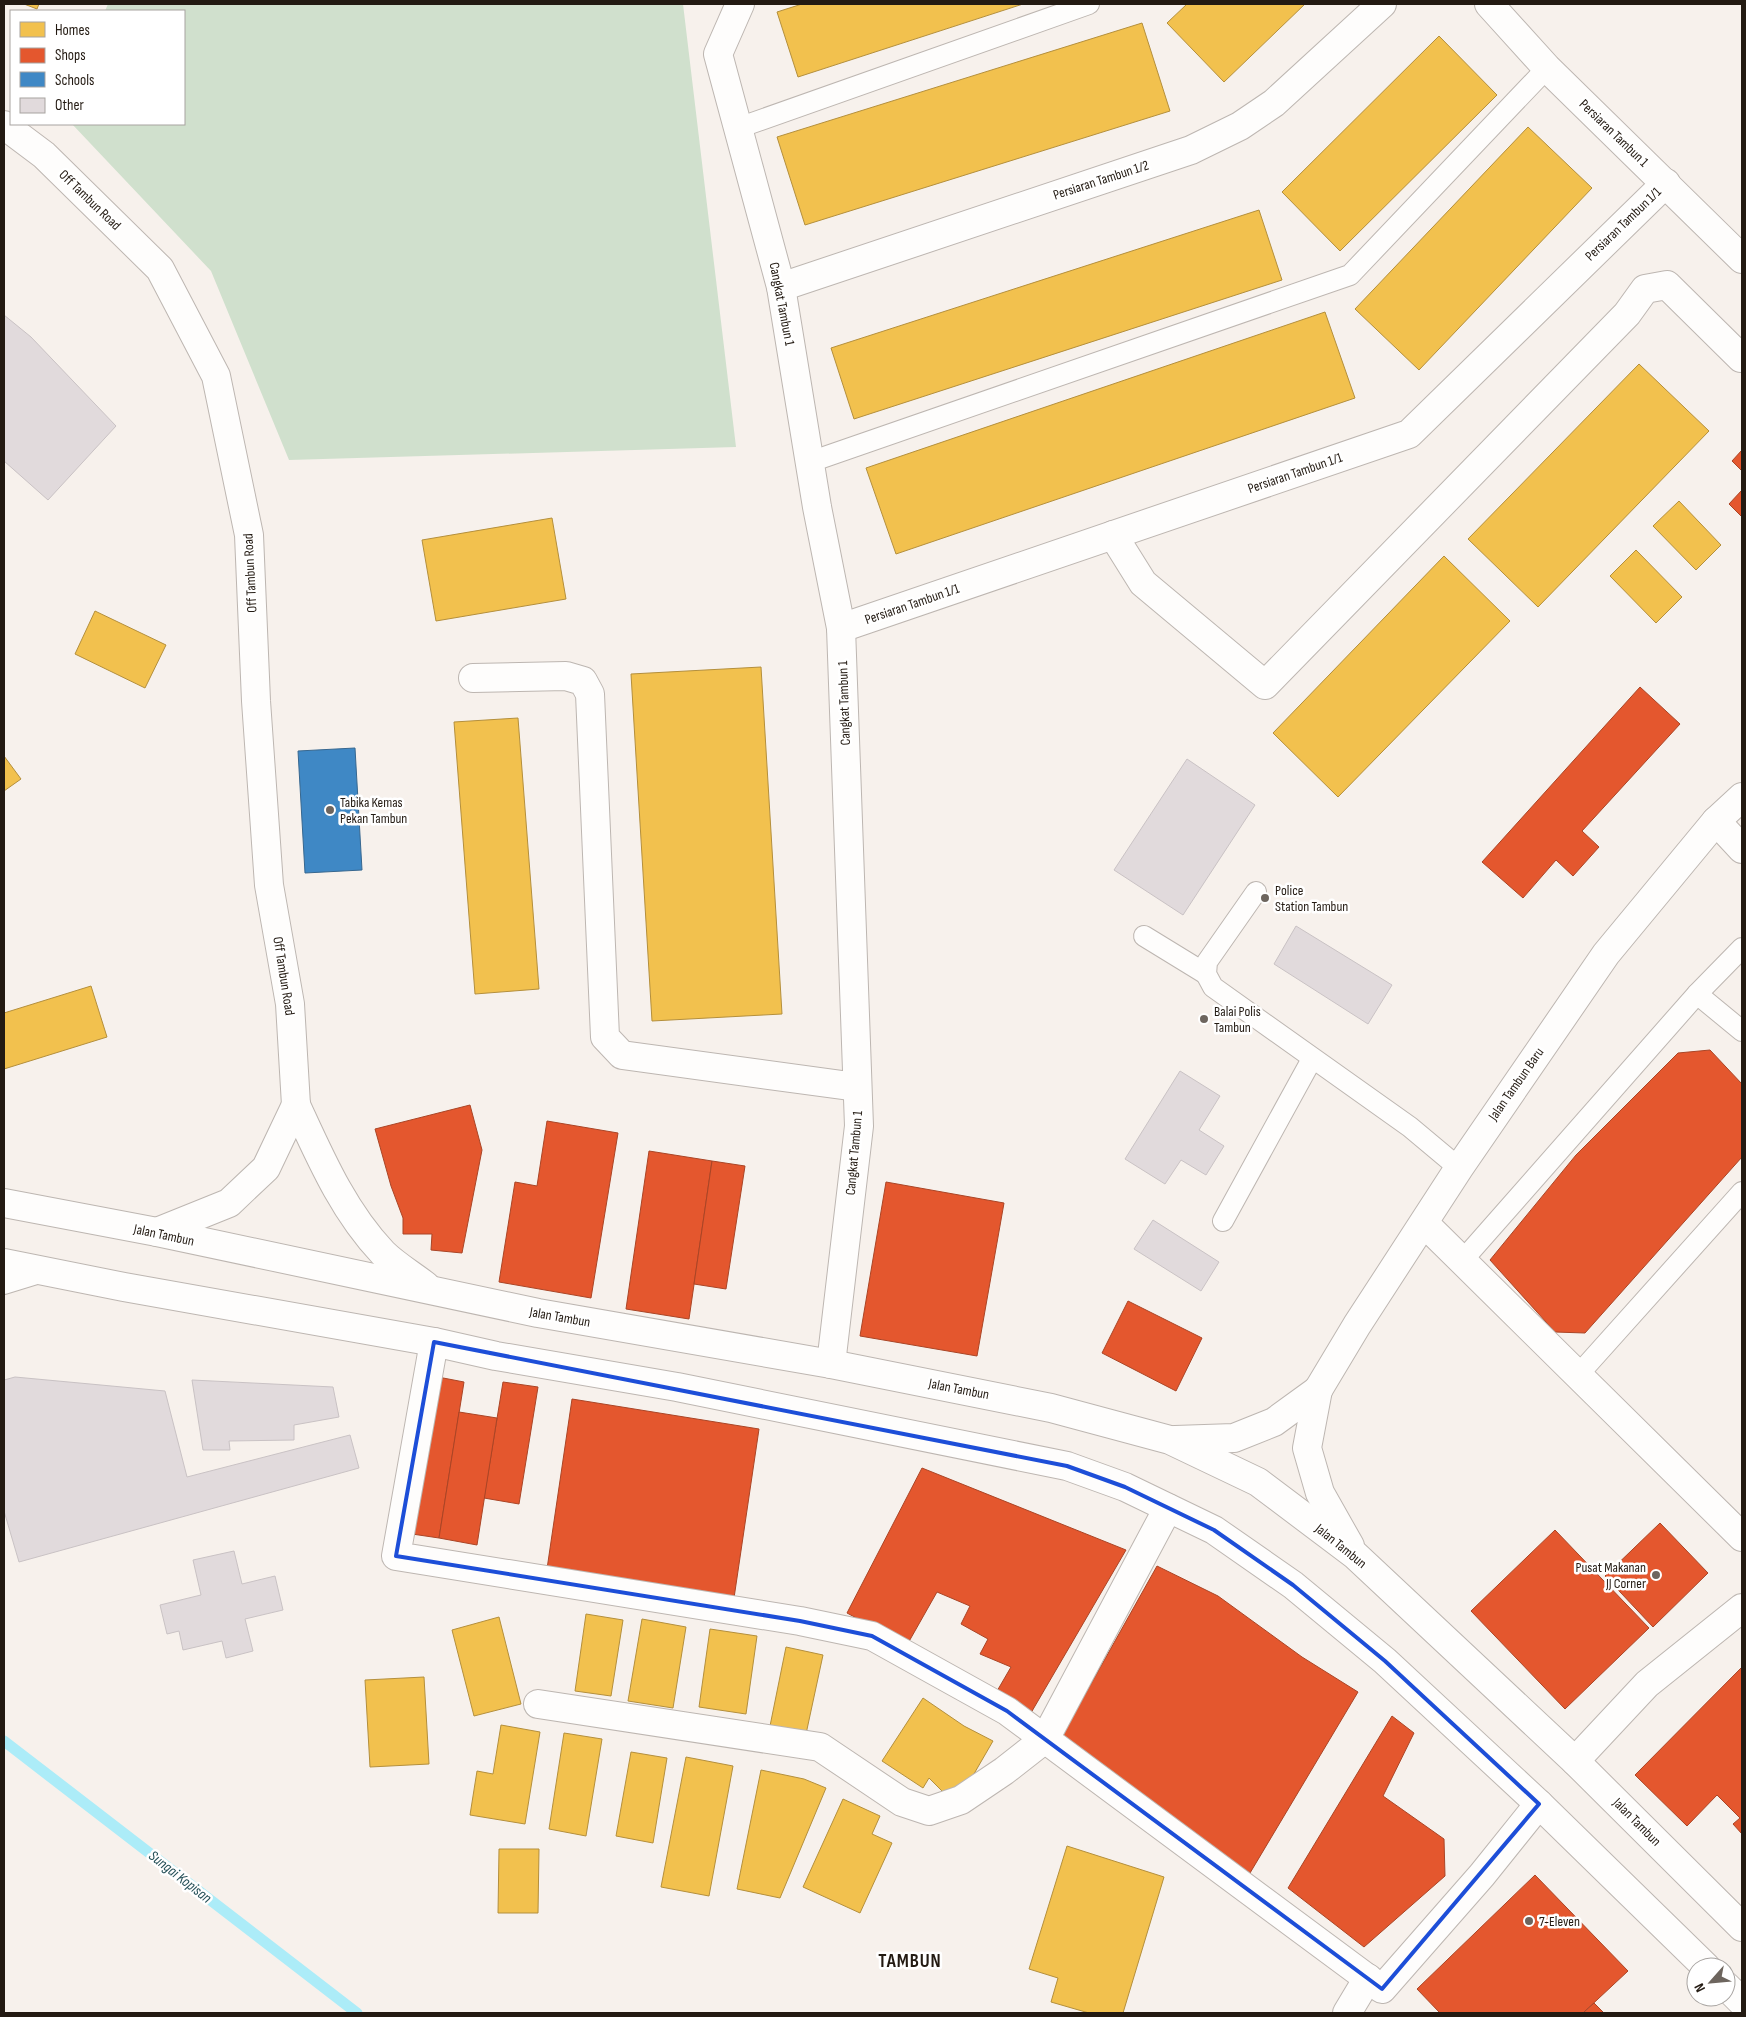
<svg xmlns="http://www.w3.org/2000/svg" width="1746" height="2017" viewBox="0 0 1746 2017" font-family="'Sofia Sans Condensed',sans-serif">
<style>
.green{fill:#d0e0cd}
.homes{fill:#f2c14e;stroke:#b48f3c}
.shops{fill:#e4572e;stroke:#aa4526}
.schools{fill:#3f88c5;stroke:#37678f}
.lines{fill:none;stroke-linecap:round;stroke-linejoin:round}
.stream{stroke:#acecf8;stroke-width:11}
.building{fill:#e1dadc;stroke:#c9c2c4}
.service-casing{stroke:#bdb6b1;stroke-width:22}
.minor-casing{stroke:#bdb6b1;stroke-width:30}
.secondary-casing{stroke:#bdb6b1;stroke-width:30}
.primary-casing{stroke:#bdb6b1;stroke-width:30}
.service{stroke:#fefdfc;stroke-width:20}
.minor{stroke:#fefdfc;stroke-width:28}
.secondary{stroke:#fefdfc;stroke-width:28}
.primary{stroke:#fefdfc;stroke-width:28}
.marked{fill:none;stroke:#1d4ed8;stroke-width:4;stroke-linejoin:round}
.poi-dot{fill:#6d655e;stroke:#fff;stroke-width:2}
.labels{text-anchor:middle;dominant-baseline:central;stroke-width:5;stroke-linejoin:round;paint-order:stroke}
.street-label{font-size:14px;fill:#231a12;stroke:#fff}
.poi-label{font-size:14px;fill:#231a12;stroke:#fff;text-anchor:start}
.water-label{font-size:15px;font-style:italic;fill:#244f57;stroke:#fff}
.district-label{font-size:19px;font-weight:bold;letter-spacing:1px;fill:#231a12;stroke:#fff}
</style>
<rect width="100%" height="100%" fill="#f7f1ec"/>
<path class="green" d="M108 4H683L736 447 289 460 211 271 72 124H184V11H105Z"/>
<g class="homes">
<path d="M24 4H39L37 9Z"/>
<path d="M802 4H1023L798 77 777 12Z"/>
<path d="M1187 4H1305L1224 82 1167 23Z"/>
<path d="M1142 23 1170 111 805 225 777 137Z"/>
<path d="M1439 36 1497 95 1340 251 1282 192Z"/>
<path d="M1528 127 1592 188 1419 370 1355 309Z"/>
<path d="M1259 210 1282 280 854 419 831 348Z"/>
<path d="M1325 312 1355 398 896 554 866 468Z"/>
<path d="M1639 364 1709 431 1538 607 1468 539Z"/>
<path d="M1679 501 1721 545 1696 570 1653 526Z"/>
<path d="M552 518 566 599 436 621 422 540Z"/>
<path d="M1636 550 1682 597 1656 623 1610 576Z"/>
<path d="M1444 556 1510 621 1338 797 1273 733Z"/>
<path d="M95 611 166 645 145 688 75 654Z"/>
<path d="M761 667 782 1014 652 1021 631 674Z"/>
<path d="M518 718 539 989 475 994 454 722Z"/>
<path d="M4 756 21 779 4 791Z"/>
<path d="M91 986 107 1037 4 1069V1013Z"/>
<path d="M586 1614 623 1620 611 1696 575 1691Z"/>
<path d="M499 1617 521 1704 474 1716 452 1630Z"/>
<path d="M642 1619 686 1627 673 1708 628 1701Z"/>
<path d="M710 1629 757 1636 746 1714 699 1707Z"/>
<path d="M786 1647 823 1655 806 1734 770 1726Z"/>
<path d="M424 1677 429 1764 370 1767 365 1680Z"/>
<path d="M923 1698 964 1726 993 1741 971 1779 945 1794 929 1778 923 1788 882 1761Z"/>
<path d="M501 1725 540 1732 525 1824 470 1815 477 1771 493 1774Z"/>
<path d="M564 1733 602 1739 586 1836 549 1829Z"/>
<path d="M631 1752 667 1758 653 1843 616 1836Z"/>
<path d="M686 1757 733 1766 709 1896 661 1887Z"/>
<path d="M761 1770 804 1779 826 1788 780 1898 737 1889Z"/>
<path d="M843 1799 880 1816 872 1834 892 1843 860 1913 803 1887Z"/>
<path d="M1067 1846 1164 1877 1123 2013H1089L1051 2002 1058 1978 1029 1969Z"/>
<path d="M499 1849H539L538 1913H498Z"/>
</g>
<g class="shops">
<path d="M1742 450V471L1732 461Z"/>
<path d="M1742 490V517L1729 504Z"/>
<path d="M1640 687 1680 724 1582 831 1599 847 1573 876 1556 860 1523 898 1482 862Z"/>
<path d="M1710 1050 1742 1084V1157L1585 1333 1555 1332 1490 1260 1576 1155 1678 1053Z"/>
<path d="M470 1105 482 1150 462 1253 431 1250 432 1234H403V1218L391 1186 375 1129Z"/>
<path d="M547 1121 618 1133 591 1298 499 1282 515 1182 537 1186Z"/>
<path d="M649 1151 712 1161 689 1319 626 1309Z"/>
<path d="M712 1161 745 1166 726 1289 694 1284Z"/>
<path d="M886 1182 1004 1203 977 1356 860 1336Z"/>
<path d="M1128 1301 1202 1338 1176 1391 1102 1353Z"/>
<path d="M438 1377 464 1382 439 1538 412 1534Z"/>
<path d="M503 1382 538 1387 519 1504 484 1498Z"/>
<path d="M572 1399 759 1429 734 1598 547 1569Z"/>
<path d="M459 1412 497 1418 477 1545 439 1538Z"/>
<path d="M922 1468 1126 1550 1028 1718 993 1698 1011 1667 980 1654 988 1639 961 1624 970 1606 937 1592 907 1645 847 1613Z"/>
<path d="M1660 1523 1708 1573 1653 1627 1605 1576Z"/>
<path d="M1555 1530 1649 1628 1565 1709 1471 1611Z"/>
<path d="M1157 1566 1218 1596 1302 1657 1358 1692 1250 1873 1059 1741Z"/>
<path d="M1742 1667V1834L1733 1824 1740 1818 1717 1795 1687 1826 1635 1775Z"/>
<path d="M1392 1716 1414 1733 1383 1796 1444 1839 1445 1876 1364 1947 1288 1888Z"/>
<path d="M1535 1875 1628 1971 1583 2013H1440L1417 1989Z"/>
<path d="M1594 2003 1604 2013H1583Z"/>
</g>
<path class="schools" d="M355 748 362 870 305 873 298 751Z"/>
<g class="lines">
<path class="stream" d="M4 1741 357 2013"/>
</g>
<g class="building">
<path d="M4 315 31 337 116 426 48 500 4 461Z"/>
<path d="M1187 759 1255 805 1183 915 1114 870Z"/>
<path d="M1296 926 1392 985 1368 1024 1274 964Z"/>
<path d="M1180 1071 1220 1096 1199 1130 1224 1146 1206 1175 1181 1160 1165 1184 1125 1159Z"/>
<path d="M1153 1220 1219 1262 1201 1291 1134 1249Z"/>
<path d="M15 1377 165 1391 187 1477 350 1435 359 1468 19 1562 4 1511V1380Z"/>
<path d="M192 1380 333 1387 339 1417 294 1425V1440L229 1441 230 1450H203Z"/>
<path d="M234 1551 242 1584 275 1576 283 1610 245 1619 253 1651 226 1658 222 1641 183 1650 179 1631 167 1634 160 1605 201 1595 193 1560Z"/>
</g>
<g class="lines">
<g class="service-casing">
<g id="service">
<path d="M738 128 1089 4"/>
<path d="M810 462 1350 275 1547 68"/>
<path d="M1256 892 1207 962 1206 974 1213 987 1410 1127 1459 1168"/>
<path d="M1144 936 1206 974"/>
<path d="M1697 994 1742 948"/>
<path d="M1223 1221 1312 1059"/>
<path d="M1462 1261 1697 994 1742 1031"/>
<path d="M4 1284 43 1272"/>
<path d="M1578 1375 1742 1192"/>
</g>
</g>
<g class="minor-casing">
<g id="minor">
<path d="M740 4 718 54 781 287 817 507 841 628 859 1126 831 1364"/>
<path d="M1489 4 1547 68 1742 259"/>
<path d="M4 125 44 155 160 269 216 376 249 535 256 701 269 885 290 1004 296 1105"/>
<path d="M781 287 1191 150 1240 126 1274 103 1382 4"/>
<path d="M1113 535 1143 583 1265 685 1627 314 1645 289 1667 285 1741 358"/>
<path d="M841 628 1409 434 1666 183"/>
<path d="M473 678 566 676 583 681 590 694 605 1037 622 1055 857 1087"/>
<path d="M1716 821 1742 849"/>
<path d="M1424 1223 1742 1537"/>
<path d="M434 1342 396 1556 800 1621 872 1636 1007 1711 1382 1989 1482 1875 1539 1804"/>
<path d="M538 1704 820 1747 902 1802 929 1811 961 1800 1004 1771 1045 1739 1168 1508"/>
<path d="M1575 1761 1647 1684 1742 1608"/>
<path d="M1347 2013 1368 1978"/>
</g>
</g>
<g class="secondary-casing">
<path id="secondary" d="M1318 1390 1357 1325 1459 1168 1606 954 1716 821 1742 797"/>
</g>
<g class="primary-casing">
<g id="primary">
<path d="M296 1105C320 1157 343 1211 383 1253 395 1265 412 1275 426 1286"/>
<path d="M4 1203 157 1232 538 1313 831 1364 1051 1408 1170 1440 1258 1482 1355 1555 1575 1761 1742 1927"/>
<path d="M157 1232 229 1203 266 1168 296 1105"/>
<path d="M4 1263 124 1287 434 1342 496 1356 677 1387 1067 1466 1125 1487 1214 1530 1293 1585 1385 1661 1539 1804 1706 1967"/>
<path d="M1318 1390 1307 1448 1320 1493 1350 1546"/>
<path d="M1175 1440 1234 1438 1274 1422 1318 1390"/>
<path d="M1726 1986 1742 2002"/>
</g>
</g>
<use href="#service" class="service"/>
<use href="#minor" class="minor"/>
<use href="#secondary" class="secondary"/>
<use href="#primary" class="primary"/>
</g>
<path class="marked" d="M434 1342 1067 1466 1125 1487 1214 1530 1293 1585 1385 1661 1539 1804 1382 1989 1007 1711 872 1636 800 1621 396 1556Z"/>
<g class="poi-dot">
<circle cx="330" cy="810" r="5"/>
<circle cx="1265" cy="898" r="5"/>
<circle cx="1204" cy="1019" r="5"/>
<circle cx="1656" cy="1575" r="5"/>
<circle cx="1529" cy="1921" r="5"/>
</g>
<g class="labels">
<g class="street-label">
<text transform="translate(1614 133) rotate(44)">Persiaran Tambun 1</text>
<text transform="translate(1101 180) rotate(-18)">Persiaran Tambun 1/2</text>
<text transform="translate(90 200) rotate(44)">Off Tambun Road</text>
<text transform="translate(1623 224) rotate(-44)">Persiaran Tambun 1/1</text>
<text transform="translate(782 304) rotate(79)">Cangkat Tambun 1</text>
<text transform="translate(1295 473) rotate(-19)">Persiaran Tambun 1/1</text>
<text transform="translate(250 573) rotate(-93)">Off Tambun Road</text>
<text transform="translate(912 604) rotate(-19)">Persiaran Tambun 1/1</text>
<text transform="translate(844 703) rotate(-92)">Cangkat Tambun 1</text>
<text transform="translate(284 976) rotate(81)">Off Tambun Road</text>
<text transform="translate(1516 1084) rotate(-55)">Jalan Tambun Baru</text>
<text transform="translate(854 1153) rotate(-85)">Cangkat Tambun 1</text>
<text transform="translate(164 1235) rotate(12)">Jalan Tambun</text>
<text transform="translate(560 1317) rotate(10)">Jalan Tambun</text>
<text transform="translate(959 1389) rotate(11)">Jalan Tambun</text>
<text transform="translate(1341 1546) rotate(39)">Jalan Tambun</text>
<text transform="translate(1637 1822) rotate(45)">Jalan Tambun</text>
</g>
<g class="poi-label">
<text x="340" y="802">Tabika Kemas<tspan x="340" dy="16">Pekan Tambun</tspan></text>
<text x="1275" y="890">Police<tspan x="1275" dy="16">Station Tambun</tspan></text>
<text x="1214" y="1011">Balai Polis<tspan x="1214" dy="16">Tambun</tspan></text>
<text x="1646" y="1567" text-anchor="end">Pusat Makanan<tspan x="1646" dy="16">JJ Corner</tspan></text>
<text x="1539" y="1921">7-Eleven</text>
</g>
<g class="water-label">
<text transform="translate(180 1877) rotate(38)">Sungai Kopisan</text>
</g>
<g class="district-label">
<text x="910" y="1961">TAMBUN</text>
</g>
</g>
<rect width="1746" height="2017" fill="none" stroke="#231a12" stroke-width="10"/>
<rect x="10" y="10" width="175" height="115" fill="#ffffff" stroke="#a7a3a0"/>
<rect x="20" y="22" width="25" height="15" fill="#f2c14e" stroke="#a7a3a0"/>
<text x="55" y="35" font-size="15" fill="#231a12">Homes</text>
<rect x="20" y="48" width="25" height="15" fill="#e4572e" stroke="#a7a3a0"/>
<text x="55" y="60" font-size="15" fill="#231a12">Shops</text>
<rect x="20" y="72" width="25" height="15" fill="#3f88c5" stroke="#a7a3a0"/>
<text x="55" y="85" font-size="15" fill="#231a12">Schools</text>
<rect x="20" y="98" width="25" height="15" fill="#e1dadc" stroke="#a7a3a0"/>
<text x="55" y="110" font-size="15" fill="#231a12">Other</text>
<g transform="translate(1711 1982) rotate(243)"><circle r="24" fill="#ffffff" stroke="#a7a3a0"/>
<path d="M0-4L9 19L0 12L-9 19Z" fill="#6d655e"/>
<text y="-8" font-size="14" font-weight="bold" text-anchor="middle" fill="#231a12">N</text>
</g>
</svg>
